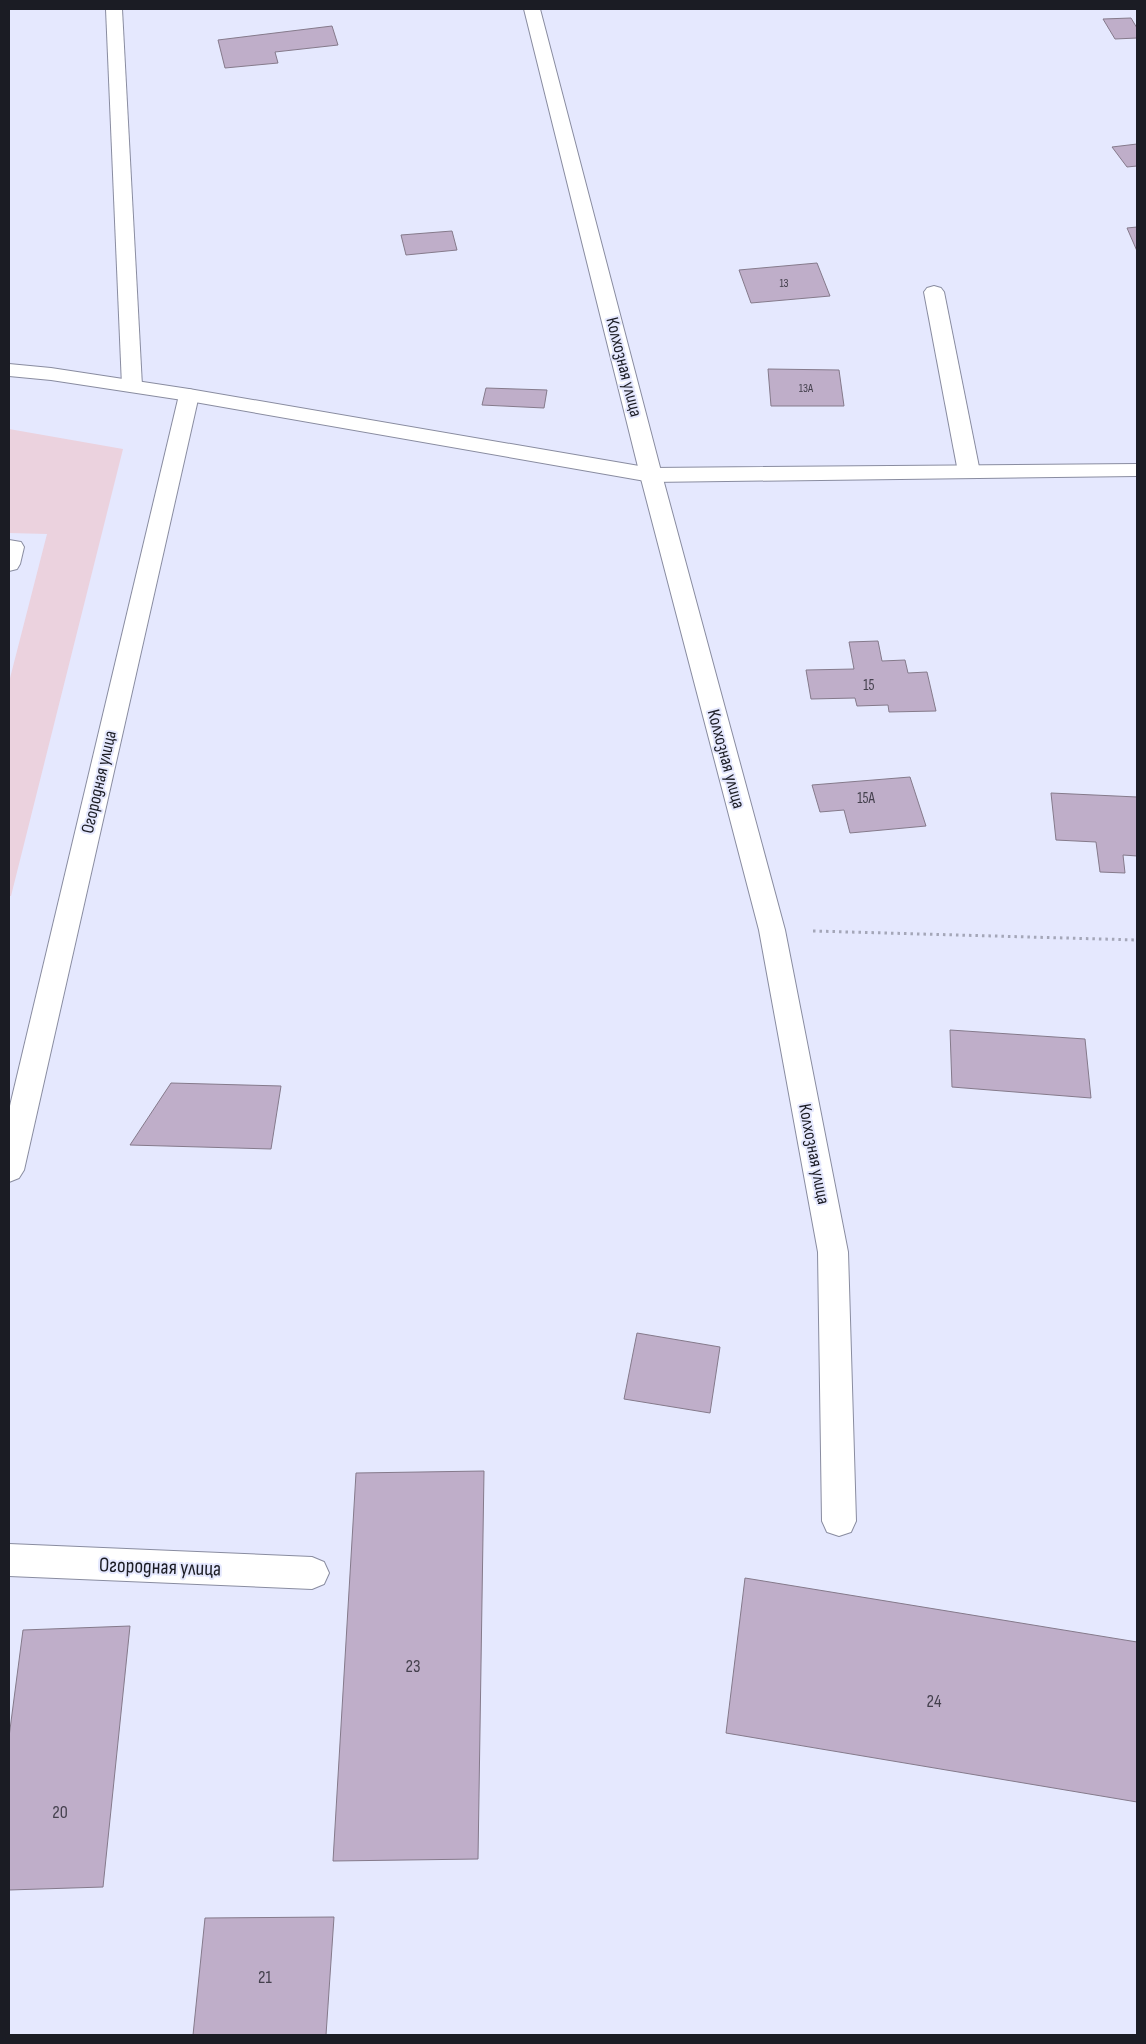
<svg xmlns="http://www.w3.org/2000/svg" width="1146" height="2044" font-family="'Sofia Sans Condensed',sans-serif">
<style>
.green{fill:#ebd2de}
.building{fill:#bfaec9;stroke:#857a8b}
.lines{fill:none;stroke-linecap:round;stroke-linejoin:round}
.service-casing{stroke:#898ca0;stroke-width:2}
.minor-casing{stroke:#898ca0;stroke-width:2}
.tertiary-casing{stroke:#898ca0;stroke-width:2}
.path{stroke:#a4a6b8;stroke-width:3;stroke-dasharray:2.5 4;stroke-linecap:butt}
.service{fill:#fff;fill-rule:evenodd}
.minor{fill:#fff;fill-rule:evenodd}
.tertiary{fill:#fff;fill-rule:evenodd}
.labels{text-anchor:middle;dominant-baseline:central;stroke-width:4;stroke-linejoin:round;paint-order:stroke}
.far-number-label{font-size:12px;fill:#44404d}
.number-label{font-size:15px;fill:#44404d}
.street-label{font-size:18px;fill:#1b1c24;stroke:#e5e8fe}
.near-number-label{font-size:18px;fill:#44404d}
.near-street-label{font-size:21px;fill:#1b1c24;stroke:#e5e8fe}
</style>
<rect width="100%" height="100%" fill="#e5e8fe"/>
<path class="green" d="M 9,429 L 123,449 L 11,896 L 9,896 L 9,682 L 47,534 L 9,533 Z"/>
<g class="building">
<path d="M 1131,18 L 1137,28 L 1137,38 L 1115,39 L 1103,19 Z"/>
<path d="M 332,26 L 338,45 L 275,52 L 278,63 L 225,68 L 218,40 Z"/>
<path d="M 1137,144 L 1137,166 L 1127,167 L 1112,147 Z"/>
<path d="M 1137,227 L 1137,251 L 1127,228 Z"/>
<path d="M 452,231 L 457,250 L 406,255 L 401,235 Z"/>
<path d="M 817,263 L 830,296 L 751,303 L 739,270 Z"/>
<path d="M 768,369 L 839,370 L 844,406 L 771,406 Z"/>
<path d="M 486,388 L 547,390 L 544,408 L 482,405 Z"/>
<path d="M 878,641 L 882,661 L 905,660 L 908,673 L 927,672 L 936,711 L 889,712 L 888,705 L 857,706 L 855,698 L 811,699 L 806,670 L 854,669 L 849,642 Z"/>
<path d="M 910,777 L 926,826 L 850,833 L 844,810 L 820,812 L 812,785 Z"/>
<path d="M 1051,793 L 1137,797 L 1137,856 L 1123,855 L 1125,873 L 1100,872 L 1096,842 L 1056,840 Z"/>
<path d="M 950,1030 L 1085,1039 L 1091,1098 L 952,1087 Z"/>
<path d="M 171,1083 L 281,1086 L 271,1149 L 130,1145 Z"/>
<path d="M 637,1333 L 720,1347 L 710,1413 L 624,1399 Z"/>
<path d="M 484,1471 L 478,1859 L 333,1861 L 356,1473 Z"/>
<path d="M 745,1578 L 1137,1642 L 1137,1802 L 726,1733 Z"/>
<path d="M 130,1626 L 103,1887 L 9,1890 L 9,1737 L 23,1630 Z"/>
<path d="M 334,1917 L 326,2035 L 193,2035 L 205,1918 Z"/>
</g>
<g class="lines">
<g class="service-casing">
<g id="service">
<path d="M 106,9 L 122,9 L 142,386 L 139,390 L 132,392 L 125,390 L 122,386 Z"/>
<path d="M 934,286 L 941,288 L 944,292 L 980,472 L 977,477 L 969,478 L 961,477 L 958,472 L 924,292 L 927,288 Z"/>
<path d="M 9,540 L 21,542 L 24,547 L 20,564 L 17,569 L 9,571 Z"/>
</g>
</g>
<g class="minor-casing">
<g id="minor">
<path d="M 524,9 L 540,9 L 662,475 L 785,930 L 848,1252 L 856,1521 L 851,1532 L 839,1536 L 827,1532 L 822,1521 L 818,1252 L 759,930 L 640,475 Z"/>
<path d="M 189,389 L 196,391 L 199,395 L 24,1170 L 19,1178 L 9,1182 L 9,1110 L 179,395 L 182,391 Z"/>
<path d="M 9,1544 L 312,1557 L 324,1562 L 329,1573 L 324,1584 L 312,1589 L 9,1576 Z"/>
</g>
</g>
<g class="tertiary-casing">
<path id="tertiary" d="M 9,364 L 51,368 L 189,389 L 651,468 L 1137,464 L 1137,476 L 651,482 L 189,401 L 51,380 L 9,376 Z"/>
</g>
<path class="path" d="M 813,931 L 1137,940"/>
<use href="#service" class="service"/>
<use href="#minor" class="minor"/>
<use href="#tertiary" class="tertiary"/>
</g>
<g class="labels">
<g class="far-number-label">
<text x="784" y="283">13</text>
<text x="806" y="388">13А</text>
</g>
<g class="number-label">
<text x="869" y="685">15</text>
<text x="866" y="798">15А</text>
</g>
<g class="street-label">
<text transform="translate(624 367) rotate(76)">Колхозная улица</text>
<text transform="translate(726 759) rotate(75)">Колхозная улица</text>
<text transform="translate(99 782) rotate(-77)">Огородная улица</text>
<text transform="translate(814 1154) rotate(79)">Колхозная улица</text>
</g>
<g class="near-number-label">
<text x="413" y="1666">23</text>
<text x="934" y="1701">24</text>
<text x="60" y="1812">20</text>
<text x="265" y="1977">21</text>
</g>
<g class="near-street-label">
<text transform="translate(160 1567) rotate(2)">Огородная улица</text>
</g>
</g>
<rect width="1146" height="2044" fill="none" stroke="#1b1c24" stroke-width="20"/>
</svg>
